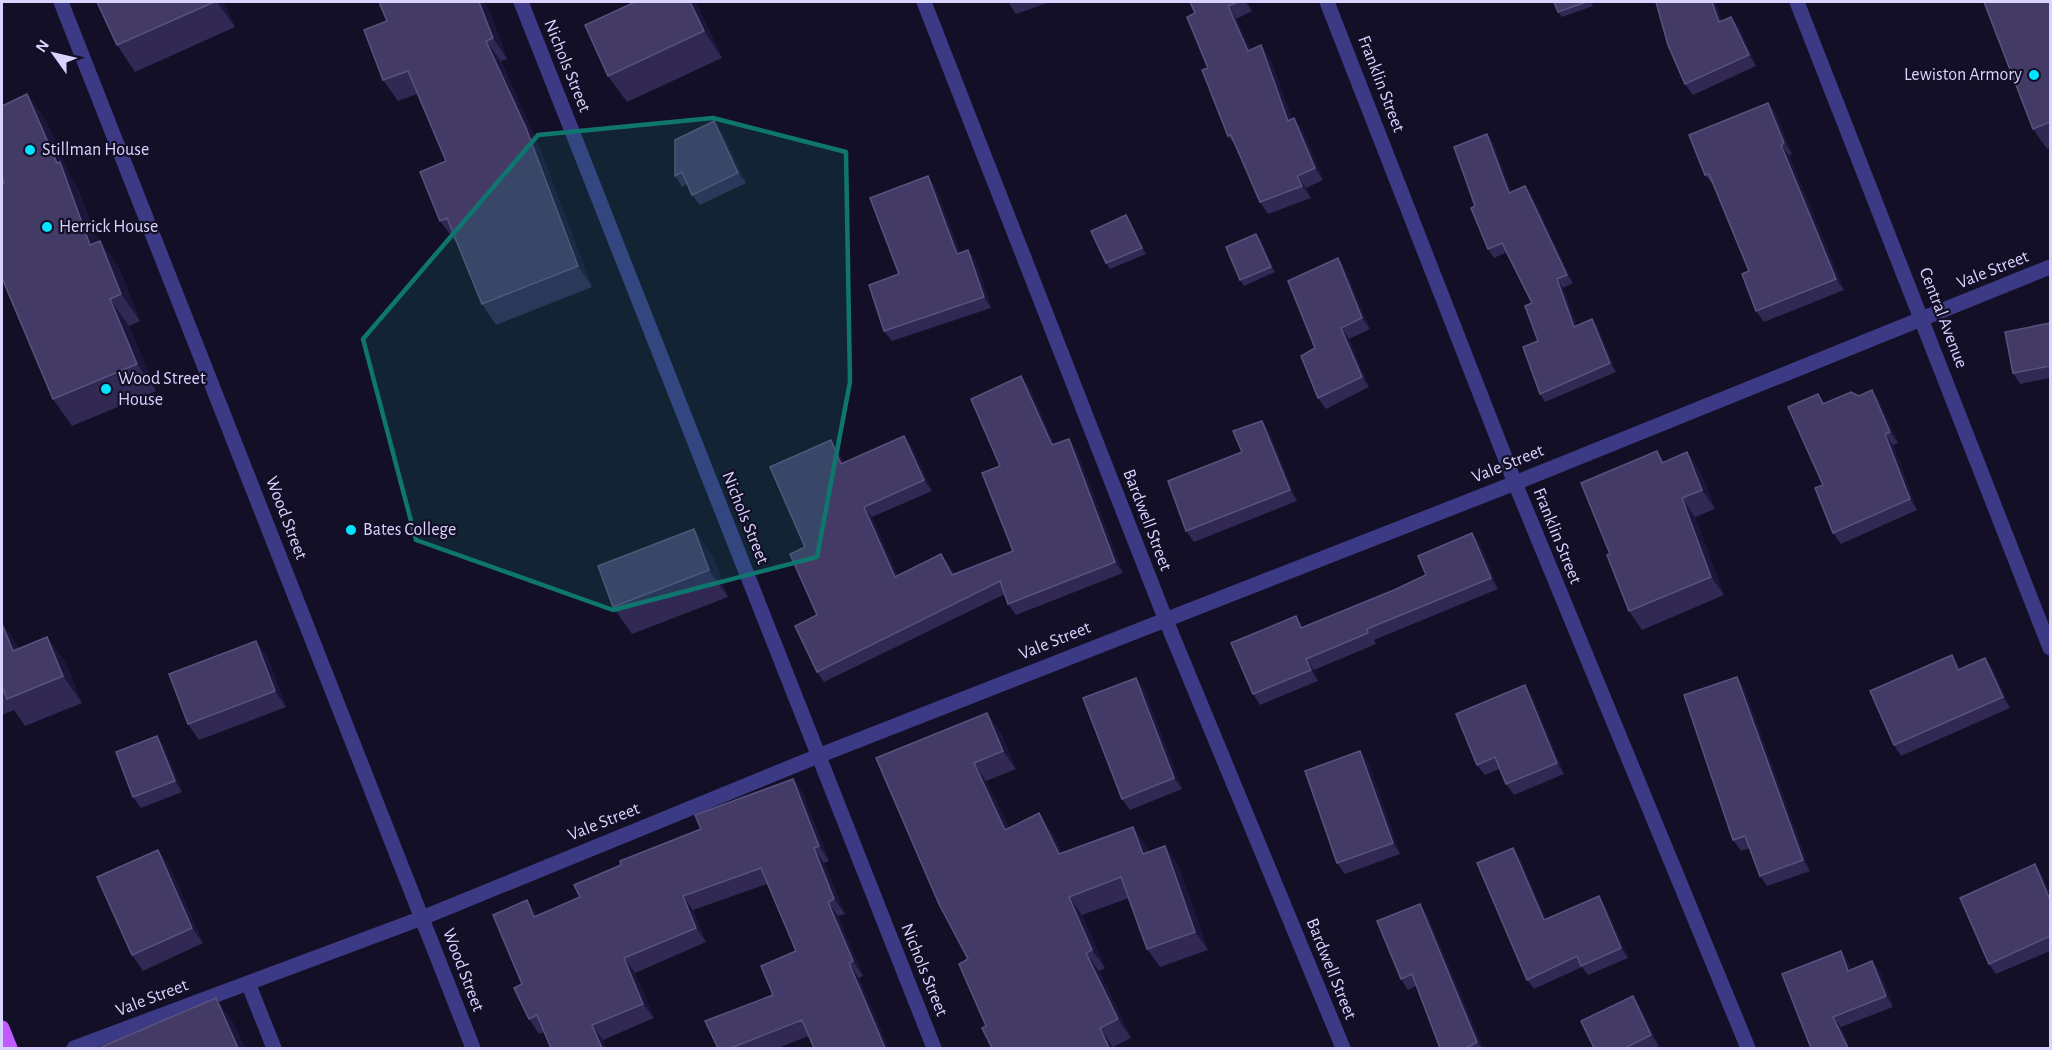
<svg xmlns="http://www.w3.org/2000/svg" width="2052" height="1050" font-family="'Alegreya Sans',sans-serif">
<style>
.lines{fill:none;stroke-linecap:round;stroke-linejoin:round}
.minor{stroke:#3d3a85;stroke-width:15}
.major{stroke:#c25bff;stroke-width:15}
.wall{fill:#312854}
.shaded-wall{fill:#1d163a}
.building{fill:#433a66;stroke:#5a527e;stroke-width:1.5}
.marked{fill:#0f766e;fill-opacity:0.2;stroke:#0f766e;stroke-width:4.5;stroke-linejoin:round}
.poi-dot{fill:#00e5ff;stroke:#130f26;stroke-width:2}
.labels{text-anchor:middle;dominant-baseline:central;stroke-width:4.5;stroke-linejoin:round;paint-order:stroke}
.street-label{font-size:18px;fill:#d9d4ff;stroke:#130f26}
.poi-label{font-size:18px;fill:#d9d4ff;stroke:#130f26;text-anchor:start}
</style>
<rect width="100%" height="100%" fill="#130f26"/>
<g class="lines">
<g class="minor">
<path d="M 61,2 L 473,1048"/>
<path d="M 521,2 L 934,1048"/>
<path d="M 924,2 L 1165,618 L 1343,1048"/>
<path d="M 1327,2 L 1515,483 L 1748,1048"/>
<path d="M 1797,2 L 2050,648"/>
<path d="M 248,983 L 274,1048"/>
<path d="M 74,1048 L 422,918 L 818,756 L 1515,483 L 2050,267"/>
</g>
<path class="major" d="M 2,1028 L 10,1048"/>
</g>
<g class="wall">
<path d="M 97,2 L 224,2 L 235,27 L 135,72 L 117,45 Z"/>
<path d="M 379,2 L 483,2 L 488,8 L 507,59 L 501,61 L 540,149 L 592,287 L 496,325 L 482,304 L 457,241 L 455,241 L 440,221 L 446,161 L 417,94 L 398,101 L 383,80 L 387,21 Z"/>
<path d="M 1008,2 L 1050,2 L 1016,14 Z"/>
<path d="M 1190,2 L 1247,2 L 1252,11 L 1236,19 L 1251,50 L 1261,45 L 1270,58 L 1292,119 L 1294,118 L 1303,131 L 1323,180 L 1306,188 L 1311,198 L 1268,214 L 1260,202 L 1236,146 L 1228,136 L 1208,68 L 1195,13 Z"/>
<path d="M 1554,2 L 1591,2 L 1593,6 L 1562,17 L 1558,12 Z"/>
<path d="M 2050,2 L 2050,148 L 2047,149 L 2033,129 Z"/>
<path d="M 698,7 L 722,58 L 627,102 L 608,76 Z"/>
<path d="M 1722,21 L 1739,27 L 1756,66 L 1693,95 L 1685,84 Z"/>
<path d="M 27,94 L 46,121 L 70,176 L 78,189 L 98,242 L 100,241 L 119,268 L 140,321 L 129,326 L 156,391 L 72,426 L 53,399 L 4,183 Z"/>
<path d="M 1768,103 L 1776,114 L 1792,154 L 1789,155 L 1844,290 L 1764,322 L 1756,311 L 1749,271 L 1714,186 L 1705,175 Z"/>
<path d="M 714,121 L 722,132 L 746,183 L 700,205 L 692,195 L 687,184 L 682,187 L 675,176 Z"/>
<path d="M 1487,134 L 1493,143 L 1511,192 L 1525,186 L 1531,194 L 1573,283 L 1563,288 L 1577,326 L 1592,319 L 1598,328 L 1616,372 L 1545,402 L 1540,394 L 1538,341 L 1532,303 L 1507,252 L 1494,258 L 1488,249 L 1475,206 Z"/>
<path d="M 928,176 L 935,187 L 960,253 L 968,250 L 976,261 L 991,308 L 892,341 L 884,331 L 899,274 Z"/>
<path d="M 1126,215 L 1130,221 L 1146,254 L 1110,269 L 1106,263 Z"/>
<path d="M 1260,239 L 1275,272 L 1244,286 L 1240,280 Z"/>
<path d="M 1345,269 L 1370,329 L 1349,339 L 1369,387 L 1326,409 L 1318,398 L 1315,348 Z"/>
<path d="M 2050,323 L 2050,378 L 2020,384 L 2013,373 Z"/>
<path d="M 1021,376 L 1029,387 L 1054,444 L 1076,449 L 1123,573 L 1016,615 L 1008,604 L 1005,594 L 824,682 L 817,672 L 817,615 L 805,547 L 831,440 L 838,451 L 844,463 L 904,436 L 912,447 L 932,491 L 872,517 L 897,575 L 941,554 L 949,565 L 954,574 L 1013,551 L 1000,466 Z"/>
<path d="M 1872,390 L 1879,401 L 1898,443 L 1893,445 L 1917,510 L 1841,544 L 1833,533 L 1823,485 L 1818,394 L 1824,403 L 1859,396 Z"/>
<path d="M 1262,421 L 1269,432 L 1297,501 L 1194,542 L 1186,531 L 1242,452 Z"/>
<path d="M 1657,451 L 1664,462 L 1687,452 L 1700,471 L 1715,509 L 1695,517 L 1724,595 L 1642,630 L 1629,611 L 1610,554 Z"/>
<path d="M 1480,544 L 1498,589 L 1374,640 L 1376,644 L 1314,670 L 1318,681 L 1260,705 L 1253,694 L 1304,627 L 1394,590 L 1426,575 Z"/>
<path d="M 712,555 L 728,597 L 632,634 L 613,607 Z"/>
<path d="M 2,624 L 19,648 L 47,637 L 66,664 L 82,703 L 25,726 L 14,710 L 2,715 Z"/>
<path d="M 1952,655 L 1960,669 L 1985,658 L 1993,669 L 2010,708 L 1901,756 L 1894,745 Z"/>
<path d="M 267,656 L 286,707 L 199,740 L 188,724 Z"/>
<path d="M 1737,677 L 1744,688 L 1810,871 L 1767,886 L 1760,876 L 1750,848 L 1741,851 L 1733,840 Z"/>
<path d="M 1136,678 L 1144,689 L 1182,789 L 1130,810 L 1122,799 Z"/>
<path d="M 1525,685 L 1532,696 L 1564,774 L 1514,795 L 1506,784 L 1500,769 L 1485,775 L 1477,765 Z"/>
<path d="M 1000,731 L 1016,769 L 986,781 L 1009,829 L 1052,832 L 1062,853 L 1133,827 L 1146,846 L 1149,852 L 1165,846 L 1178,865 L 1208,950 L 1160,967 L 1147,949 L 1129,898 L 1082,915 L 1105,968 L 1099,971 L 1131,1038 L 1113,1047 L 1113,1048 L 992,1048 L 968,959 L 876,758 Z"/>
<path d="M 157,736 L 164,747 L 182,792 L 141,808 L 133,797 Z"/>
<path d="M 1360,751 L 1368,762 L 1400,854 L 1345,874 L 1337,863 Z"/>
<path d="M 793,779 L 803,794 L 829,861 L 824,863 L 845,914 L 838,916 L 863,976 L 859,978 L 809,1036 L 778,1048 L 718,1048 L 773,995 L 796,951 L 767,884 L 693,910 L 706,942 L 635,973 L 654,1018 L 603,1040 L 544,1032 L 539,1034 L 529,1019 L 522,984 L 537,915 L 580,897 L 621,865 L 701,829 Z"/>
<path d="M 1513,848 L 1519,857 L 1546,919 L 1605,906 L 1628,958 L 1588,975 L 1582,967 L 1534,989 L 1527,980 Z"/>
<path d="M 158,850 L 169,866 L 203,943 L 143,971 L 132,955 Z"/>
<path d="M 2035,864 L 2042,875 L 2050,894 L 2050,951 L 1996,974 L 1989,964 Z"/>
<path d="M 1420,904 L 1427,915 L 1483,1048 L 1440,1048 L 1416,986 L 1408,990 L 1401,979 Z"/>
<path d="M 1841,951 L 1848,962 L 1851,970 L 1880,972 L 1893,1007 L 1841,1027 L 1811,1048 Z"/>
<path d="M 1633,996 L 1640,1007 L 1659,1046 L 1654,1048 L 1594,1048 Z"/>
</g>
<g class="shaded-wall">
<path d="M 217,2 L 224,2 L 235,27 Z"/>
<path d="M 478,2 L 483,2 L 488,8 L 507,59 L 493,38 Z"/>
<path d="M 690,2 L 695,2 L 698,7 L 722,58 L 704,31 Z"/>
<path d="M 1245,2 L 1247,2 L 1252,11 Z"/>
<path d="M 1712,2 L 1716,2 L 1726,33 L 1719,22 Z"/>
<path d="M 1228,6 L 1236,19 L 1257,63 L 1248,51 Z"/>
<path d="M 1731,17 L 1739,27 L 1756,66 L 1749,55 Z"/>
<path d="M 486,41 L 501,61 L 540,149 L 592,287 L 578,266 Z"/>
<path d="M 1261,45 L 1270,58 L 1297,133 L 1288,121 Z"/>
<path d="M 27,94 L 46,121 L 70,176 L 78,189 L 109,272 L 90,245 L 57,163 Z"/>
<path d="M 1768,103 L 1776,114 L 1792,154 L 1784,143 Z"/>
<path d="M 1294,118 L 1303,131 L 1323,180 L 1315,168 Z"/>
<path d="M 714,121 L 722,132 L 746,183 L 738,173 Z"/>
<path d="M 1487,134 L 1493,143 L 1515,201 L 1509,193 Z"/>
<path d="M 1781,145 L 1789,155 L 1844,290 L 1836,279 Z"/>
<path d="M 928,176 L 935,187 L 965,265 L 957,254 Z"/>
<path d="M 1297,176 L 1306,188 L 1311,198 L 1302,186 Z"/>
<path d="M 1525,186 L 1531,194 L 1573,283 L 1567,275 Z"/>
<path d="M 1126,215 L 1130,221 L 1146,254 L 1142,248 Z"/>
<path d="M 1256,234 L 1260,239 L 1275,272 L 1271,267 Z"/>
<path d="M 100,241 L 119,268 L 140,321 L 121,294 Z"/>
<path d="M 968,250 L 976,261 L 991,308 L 984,297 Z"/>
<path d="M 1338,258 L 1345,269 L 1370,329 L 1362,318 Z"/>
<path d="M 1557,279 L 1563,288 L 1580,335 L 1574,327 Z"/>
<path d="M 110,299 L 129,326 L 156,391 L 137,364 Z"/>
<path d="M 1592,319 L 1598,328 L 1616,372 L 1610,363 Z"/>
<path d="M 1341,328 L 1349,339 L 1369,387 L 1362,377 Z"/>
<path d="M 1021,376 L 1029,387 L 1060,456 L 1052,445 Z"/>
<path d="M 1872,390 L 1879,401 L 1898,443 L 1890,432 Z"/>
<path d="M 1262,421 L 1269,432 L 1297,501 L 1290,490 Z"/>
<path d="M 1885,434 L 1893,445 L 1917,510 L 1910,499 Z"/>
<path d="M 904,436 L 912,447 L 932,491 L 924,480 Z"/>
<path d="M 1069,439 L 1076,449 L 1123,573 L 1115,562 Z"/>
<path d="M 831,440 L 838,451 L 849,474 L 841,464 Z"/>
<path d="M 1687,452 L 1700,471 L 1715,509 L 1702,490 Z"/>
<path d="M 1682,498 L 1695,517 L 1724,595 L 1711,577 Z"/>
<path d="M 864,507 L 872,517 L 903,587 L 895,577 Z"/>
<path d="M 694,529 L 712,555 L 728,597 L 709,570 Z"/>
<path d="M 1472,533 L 1480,544 L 1498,589 L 1491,578 Z"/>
<path d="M 941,554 L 949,565 L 959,585 L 952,575 Z"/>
<path d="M 1296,616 L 1303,626 L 1301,628 Z"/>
<path d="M 2,624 L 21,650 L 13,651 Z"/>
<path d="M 47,637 L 66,664 L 82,703 L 63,676 Z"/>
<path d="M 256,641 L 267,656 L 286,707 L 275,691 Z"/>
<path d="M 1952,655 L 1959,666 L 1966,681 L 1958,670 Z"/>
<path d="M 1985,658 L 1993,669 L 2010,708 L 2003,697 Z"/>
<path d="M 1306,659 L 1314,670 L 1318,681 L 1311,670 Z"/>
<path d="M 1737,677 L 1744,688 L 1810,871 L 1803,860 Z"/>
<path d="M 1136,678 L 1144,689 L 1182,789 L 1174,778 Z"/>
<path d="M 1525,685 L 1532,696 L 1564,774 L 1557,763 Z"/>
<path d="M 987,713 L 1000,731 L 1016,769 L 1003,751 Z"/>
<path d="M 157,736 L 164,747 L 182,792 L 175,781 Z"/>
<path d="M 1360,751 L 1368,762 L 1400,854 L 1393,843 Z"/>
<path d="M 974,763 L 986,781 L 1018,849 L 1005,830 Z"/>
<path d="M 793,779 L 803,794 L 829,861 L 819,846 Z"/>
<path d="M 1039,813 L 1052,832 L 1072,872 L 1059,854 Z"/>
<path d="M 1133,827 L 1146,846 L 1156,873 L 1143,854 Z"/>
<path d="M 1165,846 L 1178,865 L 1208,950 L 1195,932 Z"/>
<path d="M 814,848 L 824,863 L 845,914 L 834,899 Z"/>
<path d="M 1513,848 L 1519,857 L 1551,929 L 1544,920 Z"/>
<path d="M 158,850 L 169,866 L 203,943 L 192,928 Z"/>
<path d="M 2035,864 L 2042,875 L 2050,894 L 2050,900 Z"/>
<path d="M 683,896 L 693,910 L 706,942 L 696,928 Z"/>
<path d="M 1599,896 L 1605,906 L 1628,958 L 1621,948 Z"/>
<path d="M 1069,897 L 1082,915 L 1105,968 L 1092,950 Z"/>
<path d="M 527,900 L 537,915 L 534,917 Z"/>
<path d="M 828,902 L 838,916 L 863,976 L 853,961 Z"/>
<path d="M 1420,904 L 1427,915 L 1483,1048 L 1482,1048 L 1477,1042 Z"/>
<path d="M 1841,951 L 1848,962 L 1856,982 L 1848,971 Z"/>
<path d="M 1086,953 L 1099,971 L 1131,1038 L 1118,1019 Z"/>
<path d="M 624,958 L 635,973 L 654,1018 L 643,1004 Z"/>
<path d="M 1872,961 L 1880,972 L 1893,1007 L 1886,996 Z"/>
<path d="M 849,963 L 859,978 L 889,1048 L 885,1048 Z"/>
<path d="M 1633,996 L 1640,1007 L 1659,1046 L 1651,1035 Z"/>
<path d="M 216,998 L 235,1025 L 245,1048 L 238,1048 Z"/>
<path d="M 1833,1017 L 1841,1027 L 1850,1048 L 1848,1048 Z"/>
<path d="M 592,1025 L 603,1040 L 606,1048 L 602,1048 Z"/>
<path d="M 1100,1028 L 1113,1047 L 1113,1048 L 1109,1048 Z"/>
</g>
<g class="building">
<path d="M 97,2 L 214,2 L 117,45 Z"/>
<path d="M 379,2 L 479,2 L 493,38 L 486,41 L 526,128 L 578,266 L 482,304 L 447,218 L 440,221 L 420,172 L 446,161 L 408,71 L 383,80 L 364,30 L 387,21 Z"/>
<path d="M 635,2 L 690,2 L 704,31 L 608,76 L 585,25 Z"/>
<path d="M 1190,2 L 1238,2 L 1228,6 L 1248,51 L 1261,45 L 1288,121 L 1294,118 L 1315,168 L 1297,176 L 1302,186 L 1260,202 L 1231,135 L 1228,136 L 1202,70 L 1208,68 L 1187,17 L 1195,13 Z"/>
<path d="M 1554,2 L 1586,2 L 1558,12 Z"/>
<path d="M 1656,2 L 1712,2 L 1719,22 L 1731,17 L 1749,55 L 1685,84 L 1668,45 Z"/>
<path d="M 1984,2 L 2050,2 L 2050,122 L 2033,129 Z"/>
<path d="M 27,94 L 57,163 L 60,162 L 90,245 L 100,241 L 121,294 L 110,299 L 137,364 L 53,399 L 2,278 L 2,184 L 4,183 L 2,176 L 2,106 Z"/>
<path d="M 1768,103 L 1784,143 L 1781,145 L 1836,279 L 1756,311 L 1742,274 L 1749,271 L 1709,174 L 1705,175 L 1689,135 Z"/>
<path d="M 714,121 L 738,173 L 692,195 L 682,172 L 675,176 L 675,140 Z"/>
<path d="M 1487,134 L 1509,193 L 1525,186 L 1567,275 L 1557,279 L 1574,327 L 1592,319 L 1610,363 L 1540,394 L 1523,347 L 1538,341 L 1525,306 L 1532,303 L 1502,243 L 1488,249 L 1471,208 L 1475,206 L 1454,147 Z"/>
<path d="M 928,176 L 957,254 L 968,250 L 984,297 L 884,331 L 869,285 L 899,274 L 870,198 Z"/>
<path d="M 1126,215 L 1142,248 L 1106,263 L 1091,231 Z"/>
<path d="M 1256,234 L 1271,267 L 1240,280 L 1226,247 Z"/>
<path d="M 1338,258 L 1362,318 L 1341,328 L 1362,377 L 1318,398 L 1301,356 L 1315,348 L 1288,281 Z"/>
<path d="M 2050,323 L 2050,366 L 2013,373 L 2005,332 Z"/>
<path d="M 1021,376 L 1052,445 L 1069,439 L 1115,562 L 1008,604 L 1000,581 L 817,672 L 795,626 L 817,615 L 790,554 L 805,547 L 770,467 L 831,440 L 841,464 L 904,436 L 924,480 L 864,507 L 895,577 L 941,554 L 952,575 L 1013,551 L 982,473 L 1000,466 L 971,399 Z"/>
<path d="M 1872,390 L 1890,432 L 1885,434 L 1910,499 L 1833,533 L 1815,488 L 1823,485 L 1788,407 L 1818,394 L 1823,404 L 1851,392 L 1859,396 Z"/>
<path d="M 1262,421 L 1290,490 L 1186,531 L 1168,481 L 1242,452 L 1233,431 Z"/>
<path d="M 1657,451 L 1662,463 L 1687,452 L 1702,490 L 1682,498 L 1711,577 L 1629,611 L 1607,555 L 1610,554 L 1581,483 Z"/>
<path d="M 694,529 L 709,570 L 613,607 L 598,566 Z"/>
<path d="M 1472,533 L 1491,578 L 1367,629 L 1368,633 L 1306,659 L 1311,670 L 1253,694 L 1231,643 L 1296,616 L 1301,628 L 1394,590 L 1426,575 L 1418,556 Z"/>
<path d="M 2,624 L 13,651 L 47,637 L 63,676 L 7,699 L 2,686 Z"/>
<path d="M 256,641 L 275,691 L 188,724 L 169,674 Z"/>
<path d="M 1952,655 L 1958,670 L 1985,658 L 2003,697 L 1894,745 L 1870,691 Z"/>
<path d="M 1737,677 L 1803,860 L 1760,876 L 1745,836 L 1733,840 L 1684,695 Z"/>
<path d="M 1136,678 L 1174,778 L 1122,799 L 1083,698 Z"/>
<path d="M 1525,685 L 1557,763 L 1506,784 L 1495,757 L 1477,765 L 1456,714 Z"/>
<path d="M 987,713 L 1003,751 L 974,763 L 1005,830 L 1039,813 L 1059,854 L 1133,827 L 1143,854 L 1165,846 L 1195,932 L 1147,949 L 1121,877 L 1069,897 L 1092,950 L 1086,953 L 1118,1019 L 1100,1028 L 1109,1048 L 992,1048 L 982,1028 L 986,1026 L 959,964 L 968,959 L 939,904 L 876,758 Z"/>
<path d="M 157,736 L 175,781 L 133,797 L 116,752 Z"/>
<path d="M 1360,751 L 1393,843 L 1337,863 L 1305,771 Z"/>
<path d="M 793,779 L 819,846 L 814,848 L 834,899 L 828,902 L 853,961 L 849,963 L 885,1048 L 814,1048 L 802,1020 L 731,1048 L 718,1048 L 705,1021 L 773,995 L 761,966 L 796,951 L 761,868 L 683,896 L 696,928 L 624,958 L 643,1004 L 592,1025 L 602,1048 L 551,1048 L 537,1015 L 529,1019 L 514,988 L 522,984 L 493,915 L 527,900 L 534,917 L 580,897 L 574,885 L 621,865 L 620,861 L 701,829 L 695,815 Z"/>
<path d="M 1513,848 L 1544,920 L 1599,896 L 1621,948 L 1581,966 L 1577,956 L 1527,980 L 1477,863 Z"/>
<path d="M 158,850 L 192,928 L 132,955 L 97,877 Z"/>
<path d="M 2035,864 L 2050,900 L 2050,936 L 1989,964 L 1960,898 Z"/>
<path d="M 1420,904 L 1477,1042 L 1466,1048 L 1467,1048 L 1440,1048 L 1412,974 L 1401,979 L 1377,921 Z"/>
<path d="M 1841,951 L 1848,971 L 1872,961 L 1886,996 L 1833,1017 L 1848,1048 L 1811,1048 L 1782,974 Z"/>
<path d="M 1633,996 L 1651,1035 L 1625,1048 L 1594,1048 L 1581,1021 Z"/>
<path d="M 216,998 L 238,1048 L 99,1048 Z"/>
</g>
<path class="marked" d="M 713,118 L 846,152 L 850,382 L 817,557 L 613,610 L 416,540 L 363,339 L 538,135 Z"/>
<g class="poi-dot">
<circle cx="2034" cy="75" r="6"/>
<circle cx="30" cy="150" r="6"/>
<circle cx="47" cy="227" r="6"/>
<circle cx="106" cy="389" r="6"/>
<circle cx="351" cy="530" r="6"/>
</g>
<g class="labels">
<g class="street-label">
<text transform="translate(567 66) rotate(68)">Nichols Street</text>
<text transform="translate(1381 84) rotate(69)">Franklin Street</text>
<text transform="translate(1993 270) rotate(-22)">Vale Street</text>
<text transform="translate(1943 318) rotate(69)">Central Avenue</text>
<text transform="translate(1508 464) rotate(-22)">Vale Street</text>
<text transform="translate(286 518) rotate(69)">Wood Street</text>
<text transform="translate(745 518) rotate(68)">Nichols Street</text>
<text transform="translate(1147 520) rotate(69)">Bardwell Street</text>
<text transform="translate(1557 536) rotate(68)">Franklin Street</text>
<text transform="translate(1055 641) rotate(-22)">Vale Street</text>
<text transform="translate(604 822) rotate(-22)">Vale Street</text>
<text transform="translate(1331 969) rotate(68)">Bardwell Street</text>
<text transform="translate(463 970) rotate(69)">Wood Street</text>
<text transform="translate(924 970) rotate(68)">Nichols Street</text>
<text transform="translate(152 998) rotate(-21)">Vale Street</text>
</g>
<g class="poi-label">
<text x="2022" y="75" text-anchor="end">Lewiston Armory</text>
<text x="42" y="150">Stillman House</text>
<text x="59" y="227">Herrick House</text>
<text x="118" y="379">Wood Street<tspan x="118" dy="21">House</tspan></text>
<text x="363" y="530">Bates College</text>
</g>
</g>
<rect width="2052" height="1050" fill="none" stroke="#d9d4ff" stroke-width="6"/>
<g transform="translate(54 54) rotate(304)" stroke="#130f26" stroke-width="4.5" paint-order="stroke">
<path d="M0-4.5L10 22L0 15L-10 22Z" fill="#d9d4ff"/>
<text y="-9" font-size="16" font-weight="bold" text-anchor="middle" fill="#d9d4ff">N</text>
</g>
</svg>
